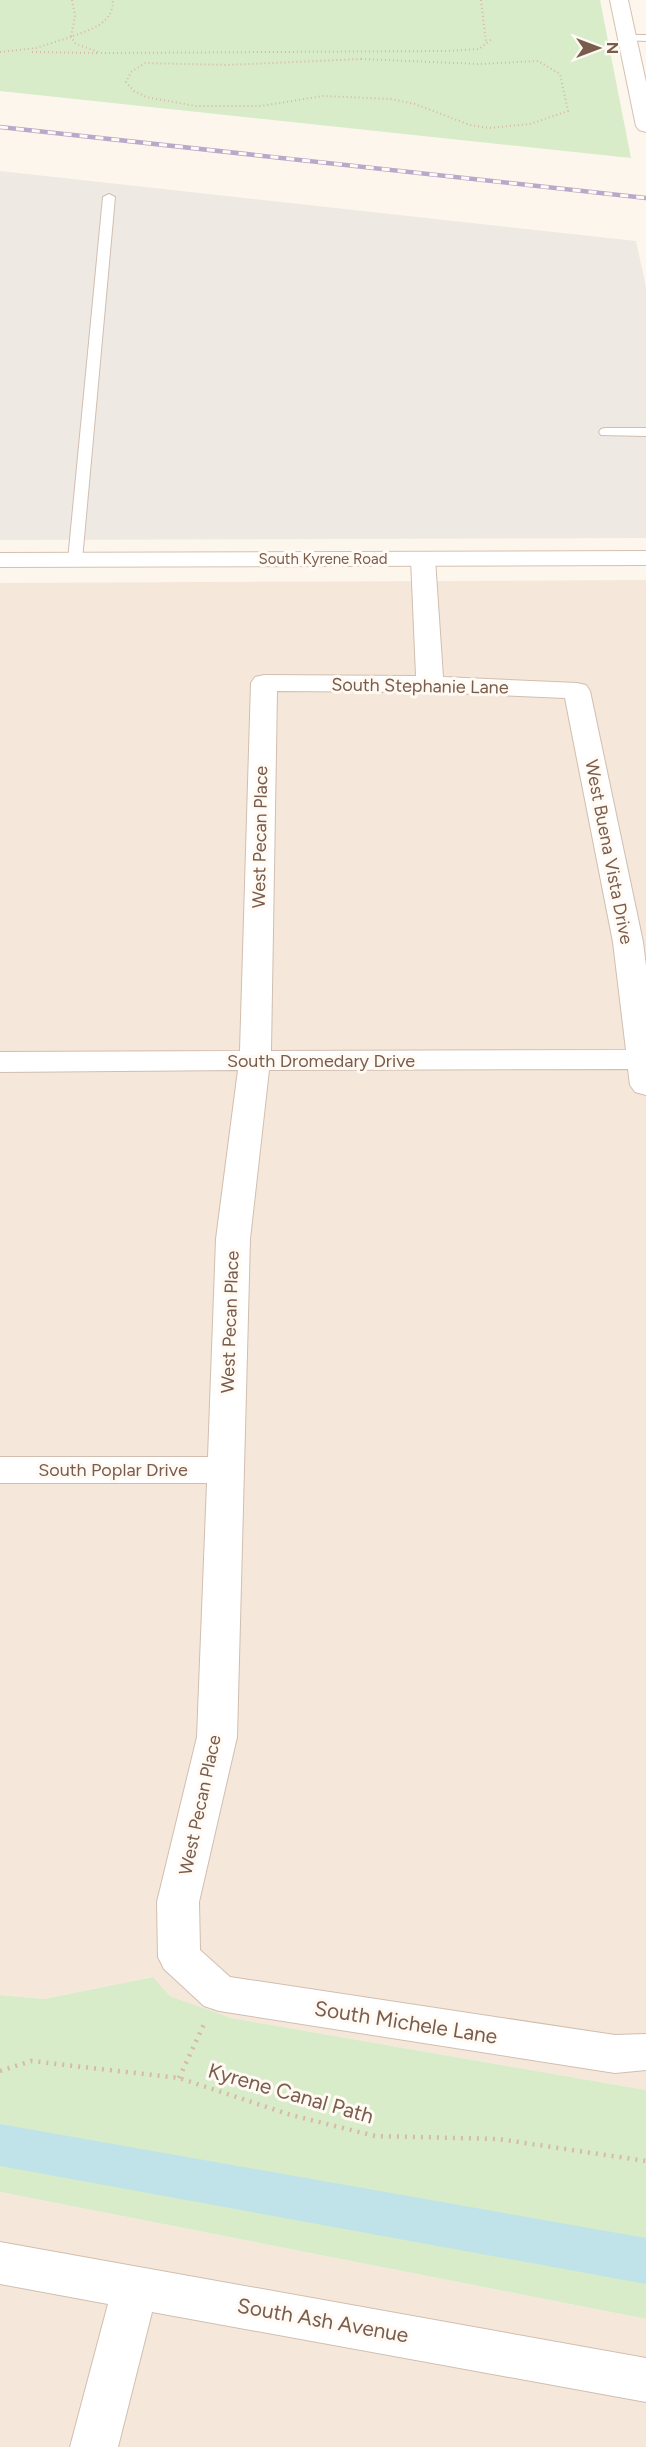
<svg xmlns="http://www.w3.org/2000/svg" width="646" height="2447" font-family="Figtree,sans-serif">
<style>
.residential{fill:#f5e8da}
.industrial{fill:#efe9e4}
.green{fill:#d8ecc9}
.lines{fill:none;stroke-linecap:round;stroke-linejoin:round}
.canal{fill:#bfe3e8;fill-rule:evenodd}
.lane-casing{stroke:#d1beb0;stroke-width:2}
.street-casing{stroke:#d1beb0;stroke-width:2}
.secondary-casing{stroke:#d6c0b0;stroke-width:2}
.path-far1{stroke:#d9b8a5;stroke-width:2;stroke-dasharray:1 3;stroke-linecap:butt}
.path{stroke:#d9b8a5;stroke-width:4.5;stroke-dasharray:2 6;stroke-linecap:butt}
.lane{fill:#fff;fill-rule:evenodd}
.street{fill:#fff;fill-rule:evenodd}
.secondary{fill:#fff;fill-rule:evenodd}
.rail-casing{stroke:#b9a8c9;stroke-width:4.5}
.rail{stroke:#fffaf3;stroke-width:3;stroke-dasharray:8;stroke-linecap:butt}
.labels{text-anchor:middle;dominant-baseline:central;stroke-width:6;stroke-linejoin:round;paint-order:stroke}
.far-street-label{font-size:15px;fill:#7a5c4d;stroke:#fffaf3}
.street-label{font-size:18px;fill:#7a5c4d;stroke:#fffaf3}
.near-street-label{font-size:21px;fill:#7a5c4d;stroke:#fffaf3}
</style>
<rect width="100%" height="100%" fill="#fdf6ec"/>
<g class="residential">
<path d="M 646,580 L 646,2090 L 231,2018 L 170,1996 L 153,1977 L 44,1999 L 0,1995 L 0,583 Z"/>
<path d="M 0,2192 L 646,2319 L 646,2447 L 0,2447 Z"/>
</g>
<path class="industrial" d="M 0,171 L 636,241 L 646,287 L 646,538 L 0,540 Z"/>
<g class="green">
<path d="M 0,0 L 600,0 L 631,158 L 0,91 Z"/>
<path d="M 153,1977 L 170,1996 L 231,2018 L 646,2090 L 646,2319 L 0,2192 L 0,1995 L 44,1999 Z"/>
</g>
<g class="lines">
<path class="canal" d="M 0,2124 L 646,2238 L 646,2284 L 0,2166 Z"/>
<g class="lane-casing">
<g id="lane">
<path d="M 627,35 L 646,35 L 646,41 L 623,40 L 623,36 Z"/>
<path d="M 109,194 L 115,197 L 82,560 L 75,564 L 68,560 L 103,197 Z"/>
<path d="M 605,428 L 646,428 L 646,436 L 601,435 L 599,432 L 601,429 Z"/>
</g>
</g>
<g class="street-casing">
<g id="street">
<path d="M 423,552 L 432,554 L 435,559 L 443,677 L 577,683 L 586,685 L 590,691 L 643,942 L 646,966 L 646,1095 L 635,1092 L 630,1085 L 628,1069 L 269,1070 L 250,1239 L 237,1737 L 199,1902 L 200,1950 L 230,1977 L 615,2035 L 646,2034 L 646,2070 L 615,2073 L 219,2011 L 204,2006 L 164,1969 L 158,1957 L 157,1902 L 197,1737 L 207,1483 L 0,1483 L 0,1457 L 208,1457 L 216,1239 L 238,1070 L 0,1072 L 0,1052 L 240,1051 L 251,683 L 255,677 L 264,675 L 416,676 L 411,559 L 414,554 ZM 277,691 L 430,692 L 565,698 L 613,942 L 626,1050 L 271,1051 Z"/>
<path d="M 0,2242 L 646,2358 L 646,2402 L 152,2312 L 118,2447 L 70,2447 L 108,2304 L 0,2284 Z"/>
</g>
</g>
<g class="secondary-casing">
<g id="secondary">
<path d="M 610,0 L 628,0 L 646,82 L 646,132 L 639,130 L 636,126 Z"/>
<path d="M 646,551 L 646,565 L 0,567 L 0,553 Z"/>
</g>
</g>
<g class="path-far1">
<path d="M 72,0 L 75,16 L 71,37 C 90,29 113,25 113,0"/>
<path d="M 481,0 L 486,42"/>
<path d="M 0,52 L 36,48 L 71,37 L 76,44 L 101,53 L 447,51 L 479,49 L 493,38"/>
<path d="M 32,52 L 97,53"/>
<path d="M 361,59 L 479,64 L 538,61 L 560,74 L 568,111 L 530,124 L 489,128 L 470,125 L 415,104 L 391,99 L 323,96 L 261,106 L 196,106 L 146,97 L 134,91 L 126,82 L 131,72 L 145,63 L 227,65 Z"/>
</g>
<g class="path">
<path d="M 0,2071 L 31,2061 L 179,2078 L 291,2115 L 375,2136 L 498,2139 L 646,2161"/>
<path d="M 179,2078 L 204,2024"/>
</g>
<use href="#lane" class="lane"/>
<use href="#street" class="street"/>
<use href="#secondary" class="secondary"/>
<g class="rail-casing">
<path id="rail" d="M 0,127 L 646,198"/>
</g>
<use href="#rail" class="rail"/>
</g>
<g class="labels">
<g class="far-street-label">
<text x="323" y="559">South Kyrene Road</text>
</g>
<g class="street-label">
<text transform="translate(420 686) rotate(1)">South Stephanie Lane</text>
<text transform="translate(260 837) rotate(-89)">West Pecan Place</text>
<text transform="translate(609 852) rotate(79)">West Buena Vista Drive</text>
<text x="321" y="1061">South Dromedary Drive</text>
<text transform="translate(230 1322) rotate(-88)">West Pecan Place</text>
<text x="113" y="1470">South Poplar Drive</text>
<text transform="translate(200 1805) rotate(-78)">West Pecan Place</text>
</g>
<g class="near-street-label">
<text transform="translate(406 2022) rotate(9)">South Michele Lane</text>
<text transform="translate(291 2093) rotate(16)">Kyrene Canal Path</text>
<text transform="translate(323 2320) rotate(10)">South Ash Avenue</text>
</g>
</g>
<g transform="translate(598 48) rotate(90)" stroke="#fffaf3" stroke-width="4.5" paint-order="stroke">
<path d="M0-4.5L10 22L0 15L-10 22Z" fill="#7a5c4d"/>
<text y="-9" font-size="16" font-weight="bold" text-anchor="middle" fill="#7a5c4d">N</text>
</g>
</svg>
